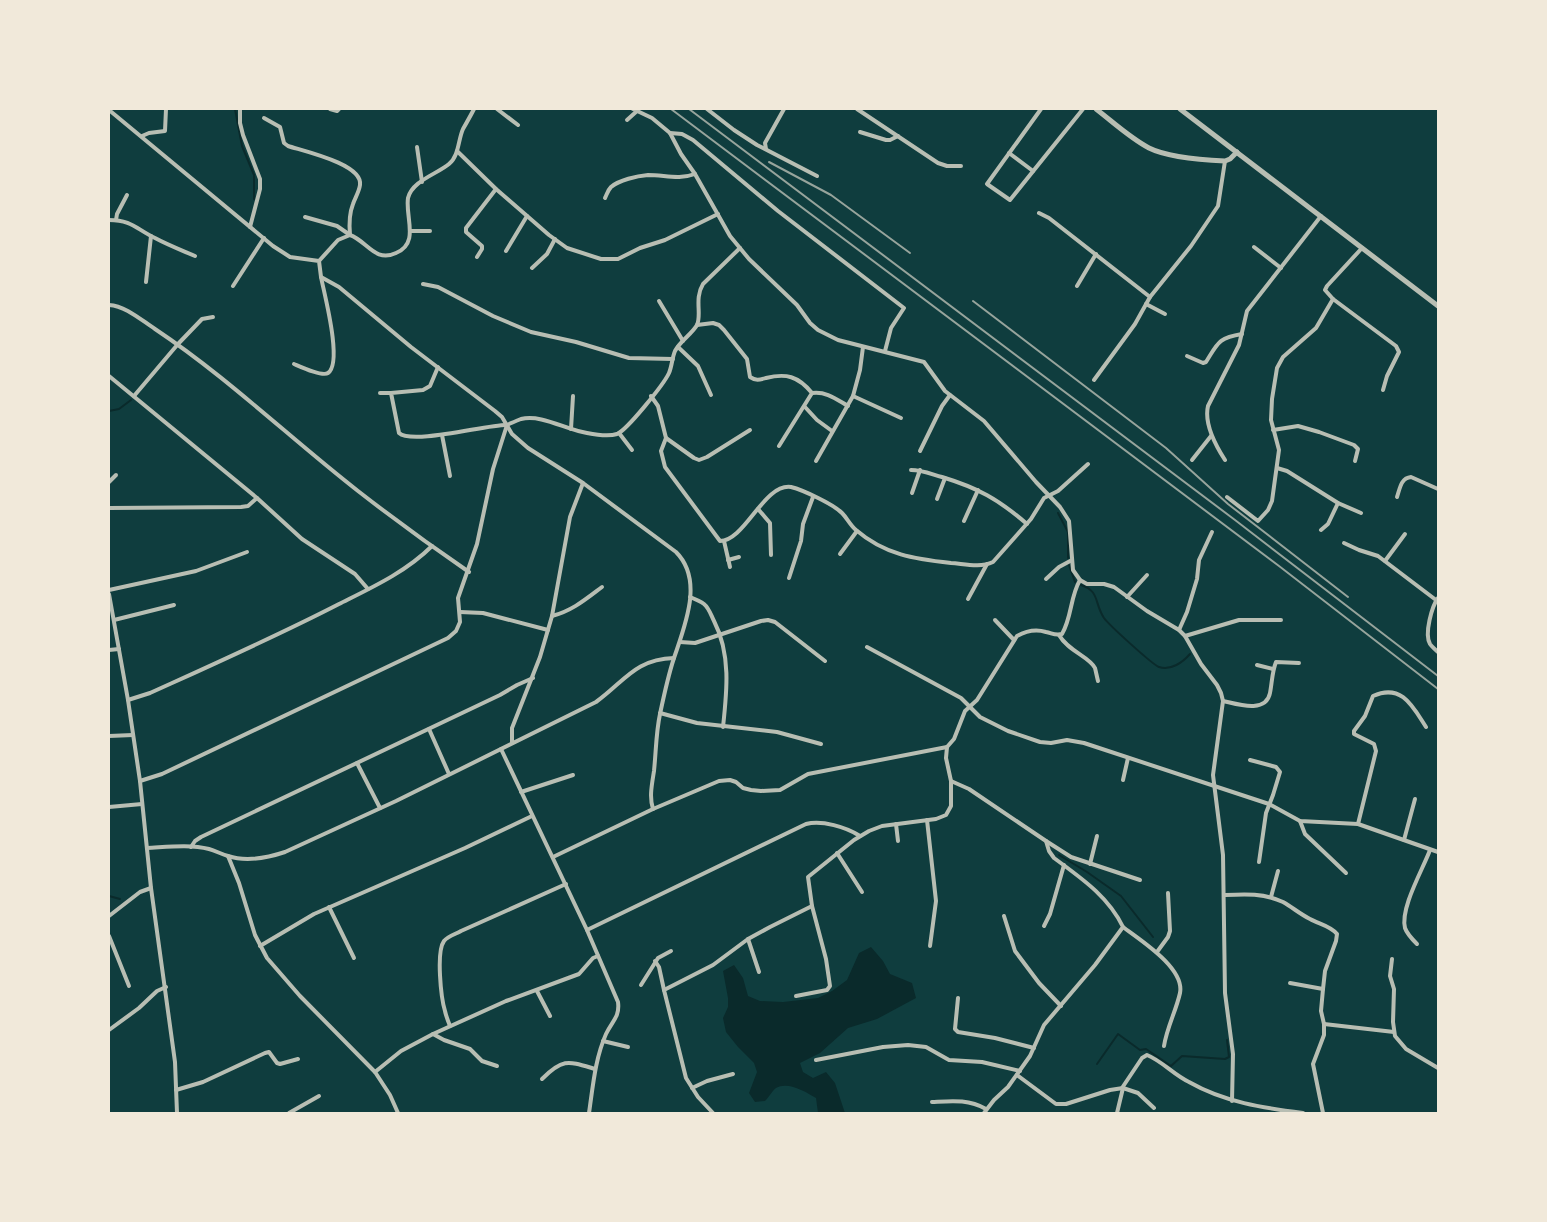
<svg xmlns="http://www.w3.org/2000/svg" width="1547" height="1222" font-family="Poppins,sans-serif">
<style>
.water{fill:#0a2a2b}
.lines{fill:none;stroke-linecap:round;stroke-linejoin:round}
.stream{stroke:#0a2a2b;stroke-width:2}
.minor{stroke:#b8beb3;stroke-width:4}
.tertiary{stroke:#b8beb3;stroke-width:5}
.rail{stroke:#97a49c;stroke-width:2}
</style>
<rect width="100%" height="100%" fill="#0f3d3e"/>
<path class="water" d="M 871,947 L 883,961 L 890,974 L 912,983 L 916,998 L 877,1019 L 848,1028 L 820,1053 L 800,1063 L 803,1072 L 813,1078 L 826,1072 L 835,1083 L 845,1113 L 818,1113 L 816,1098 C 806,1092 788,1081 776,1088 C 772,1091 769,1097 765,1101 L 755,1102 L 749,1093 L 757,1072 L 754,1063 L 738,1047 L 726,1032 L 723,1018 L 728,1007 L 728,998 L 723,971 L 734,965 L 743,978 L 748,996 L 760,1001 L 783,1002 L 818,998 L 832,991 L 847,980 L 859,953 Z"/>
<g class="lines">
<g class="stream">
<path d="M 235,109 L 242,146 L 254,175 L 254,199"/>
<path d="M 109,411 L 119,409 L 131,400"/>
<path d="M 1058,513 L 1068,532 L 1068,558"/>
<path d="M 1069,565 L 1075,582"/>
<path d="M 1081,585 C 1100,591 1094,603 1104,618 C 1109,625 1153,665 1159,667 C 1171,671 1183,662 1190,654"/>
<path d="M 1059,855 L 1087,872 L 1121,896 L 1153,937"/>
<path d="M 109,896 L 120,899"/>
<path d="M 1097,1064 L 1118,1034 L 1140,1050 L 1146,1049 L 1171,1066 L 1182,1056 L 1225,1059 L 1229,1057 L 1227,1040"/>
</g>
<g class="minor">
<path d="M 240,109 L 240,123 L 243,135 L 260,179 L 260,189 L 250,227"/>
<path d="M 330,109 L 337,111 L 339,109"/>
<path d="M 497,109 L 518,125"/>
<path d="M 633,109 L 652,118 L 670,133 L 681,154 L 695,174 L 730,236 L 749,259 L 797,305 L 810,323 L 818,330 L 838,340 L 924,362 L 945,391 L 984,421 L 1036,482 L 1060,507 L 1069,521 L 1073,570 L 1080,580 L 1087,584 L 1104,584 L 1114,587 L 1147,611 L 1179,630 L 1185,636 L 1201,664 L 1217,685 L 1221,693 L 1223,701 L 1213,775 L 1223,855 L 1225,993 L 1233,1054 L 1232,1101"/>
<path d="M 707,109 L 734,130 L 757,145 L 817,176"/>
<path d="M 857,109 L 938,163 L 947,166 L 961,166"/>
<path d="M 1041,109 L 987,184 L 1010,200 L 1083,109"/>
<path d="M 109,110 L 273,246 L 290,257 L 319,261 L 321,277 L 339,287 L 411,347 L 495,411 L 502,417 L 512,434 L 528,448 L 583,483 L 676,552 C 704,580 685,625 674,658 C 668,676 664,695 660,714 C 656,732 656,752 654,771 C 652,784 649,797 653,809"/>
<path d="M 264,118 L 280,127 L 284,143 L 288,146 C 303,151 363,164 360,185 C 359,192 355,198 353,204 C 349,214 349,224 350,235"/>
<path d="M 627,120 L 637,111"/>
<path d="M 860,132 L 886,140 L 890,140 L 898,136"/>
<path d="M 670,133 L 682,134 L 693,140 L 778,211 L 904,308 L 891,328 L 885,351"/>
<path d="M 142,136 L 149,133 L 165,131 L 166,109"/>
<path d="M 417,147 L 422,182"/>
<path d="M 766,149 L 765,143 L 784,109"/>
<path d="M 457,151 L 496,189 L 549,235 L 567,248 L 601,259 L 618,259 L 640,248 L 665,240 L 718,214"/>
<path d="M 1009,153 L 1033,171"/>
<path d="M 605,198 C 607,194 608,190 611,187 C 619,180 637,176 648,175 C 665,175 679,180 695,174"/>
<path d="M 1039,213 L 1049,218 L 1150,297 L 1135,324 L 1094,380"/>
<path d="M 305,217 L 337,226 L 350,235"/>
<path d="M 109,220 C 132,220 136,229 155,238 C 168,245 181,250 195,256"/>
<path d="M 116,220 L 117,214 L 127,195"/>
<path d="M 410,231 L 430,231"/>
<path d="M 1254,247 L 1281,268"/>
<path d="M 1362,248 L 1327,286 L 1325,290 L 1333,299 L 1396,346 L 1399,352 L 1387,376 L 1383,390"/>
<path d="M 506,251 L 527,216"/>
<path d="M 477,257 L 482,249 L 482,246 L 466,232 L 466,228 L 496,189"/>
<path d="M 319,261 L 338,240 L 350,235 C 367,241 375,263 396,253 C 420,243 405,217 408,198 C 412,181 437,174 449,164 C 459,156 458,140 463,129 C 467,122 471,115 474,109"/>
<path d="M 532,268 L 547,254 L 555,239"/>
<path d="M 146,282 L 151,236"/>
<path d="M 423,284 L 438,287 L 493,316 L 531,332 L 576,342 L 629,358 L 673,359"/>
<path d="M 233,286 L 264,238"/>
<path d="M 1077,286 L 1096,254"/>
<path d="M 1150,297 L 1191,246 L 1218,206 L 1225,161"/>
<path d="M 659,301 L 683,341"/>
<path d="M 1146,304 L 1165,314"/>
<path d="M 109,305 C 126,306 141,320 155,329 C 227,377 290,438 358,491 C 394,519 431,546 469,572"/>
<path d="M 697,325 L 713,323 L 719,325 L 724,330 L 747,359 L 750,377 C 756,381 759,380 766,378 C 786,373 798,376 812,393 L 779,446"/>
<path d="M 678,347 L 698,366 L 711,395"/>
<path d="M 1187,356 L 1203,363 L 1206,362 C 1218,343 1218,338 1242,334"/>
<path d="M 294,364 C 301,367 322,377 328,373 C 343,363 324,293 321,277"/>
<path d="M 438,367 L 430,386 L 423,390 L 391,393 L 399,433 C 412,445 485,425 506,425"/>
<path d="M 109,376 L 257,498 L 302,539 L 355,574 L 368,589"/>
<path d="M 380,393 L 391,393"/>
<path d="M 812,393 C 826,391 836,399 848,406"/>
<path d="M 134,396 L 178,344 L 202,319 L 213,317"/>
<path d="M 651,396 L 658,406 L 666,438 L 661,451 L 665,467 L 720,541 C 745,541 764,483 791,487 C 803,490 833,504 842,513 C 847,518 850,525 856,530 C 885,555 915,559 951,563 C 965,564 980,568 993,562 L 1031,519 L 1044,498 L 1058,491 L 1088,464"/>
<path d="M 853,396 L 901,418"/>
<path d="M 805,407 L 817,420 L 832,431"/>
<path d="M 571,429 L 573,396"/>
<path d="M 1273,430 L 1298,426 L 1319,432 L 1354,445 L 1358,449 L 1355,461"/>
<path d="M 619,433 L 632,450"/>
<path d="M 442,435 L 450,476"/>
<path d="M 666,438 L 694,458 L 699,460 L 707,457 L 750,430"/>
<path d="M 920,451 L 942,406 L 950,395"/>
<path d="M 1192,460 L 1211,436"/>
<path d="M 1225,460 C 1216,446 1204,423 1208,406 L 1239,345 L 1247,311 L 1321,216"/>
<path d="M 816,461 L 853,396 L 860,370 L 863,347"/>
<path d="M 1277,468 L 1287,471 L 1338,503 L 1361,513"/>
<path d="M 911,470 C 922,470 931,474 942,477 C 978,488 998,499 1027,524"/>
<path d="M 109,482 L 116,475"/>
<path d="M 912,493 L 920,470"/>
<path d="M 1227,497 L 1258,521 L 1268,510 L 1272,501 L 1279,450 L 1271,420 L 1272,399 L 1277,368 L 1283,357 L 1316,328 L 1333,299"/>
<path d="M 1397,497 C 1400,488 1401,478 1411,477 L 1438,489"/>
<path d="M 937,499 L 945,478"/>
<path d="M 109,508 L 241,507 L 248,506 L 257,498"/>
<path d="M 758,509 L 770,523 L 771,555"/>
<path d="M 964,521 L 978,490"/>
<path d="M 1321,530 L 1328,524 L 1338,503"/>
<path d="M 724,541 L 730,567"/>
<path d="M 1344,543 L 1359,550 L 1378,556 L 1436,600"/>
<path d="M 840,554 L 857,531"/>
<path d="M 728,560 L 739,557"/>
<path d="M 1385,561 L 1405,534"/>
<path d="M 789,578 L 801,541 L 803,524 L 813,497"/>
<path d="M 1046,579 L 1059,567 L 1072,560"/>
<path d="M 109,590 L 196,571 L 247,552"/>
<path d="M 109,594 L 128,700 L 140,781 L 151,888 L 175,1062 L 177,1113"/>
<path d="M 690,597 C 695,599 700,601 704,604 C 709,608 711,615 714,621 C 731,654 727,691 723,727"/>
<path d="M 1127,597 L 1147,575"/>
<path d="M 1438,598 C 1432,606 1424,634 1430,644 C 1432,647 1436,650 1438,652"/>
<path d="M 968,599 L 987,564"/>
<path d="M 460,612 L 483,613 L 548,630"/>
<path d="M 552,616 C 572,611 586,599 602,587"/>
<path d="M 114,620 L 174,605"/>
<path d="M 995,620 L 1014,640"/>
<path d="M 1179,630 L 1187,612 L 1197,579 L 1199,560 L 1212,532"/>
<path d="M 1059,635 C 1068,651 1090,657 1095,668 C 1096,672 1097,677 1098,681"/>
<path d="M 1185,636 L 1239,620 L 1281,620"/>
<path d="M 680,642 L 695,643 L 761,621 L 768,620 L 775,622 L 825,661"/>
<path d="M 867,647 L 961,698 L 980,717 L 1008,731 L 1040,742 L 1051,743 L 1067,740 L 1084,743 L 1269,804 L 1300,821 L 1358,824 L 1438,852"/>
<path d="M 109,650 L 119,649"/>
<path d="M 1257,665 L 1273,669"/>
<path d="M 128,700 L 150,693 C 214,664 277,636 339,604 C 371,588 406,572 432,546"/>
<path d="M 1223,701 C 1237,704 1266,714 1270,693 C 1272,683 1272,672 1276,662 L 1299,663"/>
<path d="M 660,713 L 697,723 L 777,732 L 821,744"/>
<path d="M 429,729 L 449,774"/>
<path d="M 109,736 L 133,735"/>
<path d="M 512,743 L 512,728 L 540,657 L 552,616 L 570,517 L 583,483"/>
<path d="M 501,749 L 587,930 L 618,1002 C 620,1017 612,1021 606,1034 C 595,1059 593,1086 589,1113"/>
<path d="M 1250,760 L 1276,767 L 1280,772 L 1273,795 L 1266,813 L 1259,862"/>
<path d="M 357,763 L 380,808"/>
<path d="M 1123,780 L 1128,758"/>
<path d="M 140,781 L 162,774 L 448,638 L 456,631 L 460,622 L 458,598 L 477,544 L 493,469 L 507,425 C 511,423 516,421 521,419 C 542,414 566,430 587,433 C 597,435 608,437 617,434 C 627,430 664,384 669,373 C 672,366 672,358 675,351 C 680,341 692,334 697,325 C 702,314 694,299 703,284 L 740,248"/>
<path d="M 951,781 L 969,789 L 1046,841 L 1049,851 L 1054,858 C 1081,878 1108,896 1123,927 L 1095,965 L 1044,1025 L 1030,1056 L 1008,1087 L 994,1100 L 984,1113"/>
<path d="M 521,792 L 573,775"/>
<path d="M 109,807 L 142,804"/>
<path d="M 927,820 L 936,901 L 930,946"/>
<path d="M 1300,821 L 1305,834 L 1346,873"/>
<path d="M 896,824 L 898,841"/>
<path d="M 1358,824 L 1376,751 L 1374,744 L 1354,734 L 1354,731 L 1365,716 L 1373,696 C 1402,683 1413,707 1426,727"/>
<path d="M 1404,840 L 1415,799"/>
<path d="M 1046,841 L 1071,857 L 1140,880"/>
<path d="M 191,847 L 195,841 L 201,837 L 500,695 L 517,685 L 533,678"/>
<path d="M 147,848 C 167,847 190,844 209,849 C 216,851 221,854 228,856 C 246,862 267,858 285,852 L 396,801 L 596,702 C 624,682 635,659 674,658"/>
<path d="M 837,853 L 862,892"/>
<path d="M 228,856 L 239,883 L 255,935 L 267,958 L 300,996 L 375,1072 L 390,1095 L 398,1113"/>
<path d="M 553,857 L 653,809 L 719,781 L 730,780 L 736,782 L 743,788 L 751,790 L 761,791 L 780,790 L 808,774 L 947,747"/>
<path d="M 1090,864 L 1097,836"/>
<path d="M 1225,895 C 1245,894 1264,893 1283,902 C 1292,907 1300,914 1310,919 C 1319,924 1331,926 1337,934 L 1336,941 L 1325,971 L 1323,989 L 1321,1011 L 1324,1024 L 1324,1035 L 1313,1064 L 1323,1113"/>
<path d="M 1271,897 L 1278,871"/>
<path d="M 329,907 L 354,958"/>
<path d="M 109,916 L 140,892 L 151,888"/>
<path d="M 1004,916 L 1015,951 L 1039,983 L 1061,1006"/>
<path d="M 1044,926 L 1050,914 L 1064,865"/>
<path d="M 1123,927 C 1140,940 1185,968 1180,993 C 1176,1011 1167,1027 1164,1046"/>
<path d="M 587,930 L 806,824 C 822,820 846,827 860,836"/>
<path d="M 109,936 L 129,986"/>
<path d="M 748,939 L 759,972"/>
<path d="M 1417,944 C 1413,940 1407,934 1405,928 C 1400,908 1423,869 1430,850"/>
<path d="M 260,946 L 314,914 L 465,848 L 532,816"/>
<path d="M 1157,952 L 1168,937 L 1170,931 L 1168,893"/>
<path d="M 1392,959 L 1390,976 L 1394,989 L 1393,1022 L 1395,1036 L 1406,1049 L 1438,1068"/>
<path d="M 655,961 L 659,967 L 664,990"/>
<path d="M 1290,983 L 1323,989"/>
<path d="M 641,985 L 658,958 L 671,951"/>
<path d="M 537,991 L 550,1016"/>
<path d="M 796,996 L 827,990 L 830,986 L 826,959 L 812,906"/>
<path d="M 958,998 L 955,1029 L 958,1032 L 995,1038 L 1034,1048"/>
<path d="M 1324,1024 L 1394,1032"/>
<path d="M 450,1026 C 448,1021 446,1016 445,1011 C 441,998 436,952 444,941 C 448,936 456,934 461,931 L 566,884"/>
<path d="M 109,1030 L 139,1008 L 157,991 L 166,987"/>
<path d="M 433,1034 L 444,1040 L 470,1049 L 482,1061 L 497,1066"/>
<path d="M 603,1041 L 628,1047"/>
<path d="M 816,1060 L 883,1047 L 908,1045 L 926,1047 L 949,1060 L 982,1062 L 1020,1071"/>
<path d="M 375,1072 L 401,1051 L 433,1034 L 506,1001 L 579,974 L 593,958 L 598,956"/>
<path d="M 1017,1075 L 1056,1104 L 1066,1104 L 1110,1090 L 1123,1088 L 1138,1093 L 1154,1108"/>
<path d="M 542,1079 C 563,1058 568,1061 595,1069"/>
<path d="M 692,1088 L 707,1081 L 733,1074"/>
<path d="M 1122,1088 L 1142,1058 L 1147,1055 C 1162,1061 1174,1075 1189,1082 C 1224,1102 1263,1108 1303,1113"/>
<path d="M 176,1090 L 203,1082 L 265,1053 L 269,1052 L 277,1063 L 280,1064 L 298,1059"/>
<path d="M 932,1102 C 952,1101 968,1099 986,1109"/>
<path d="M 289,1113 L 319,1096"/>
<path d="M 713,1113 L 698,1097 L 686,1078 L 664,990 L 713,965 L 748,939 L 770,927 L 812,906 L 808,877 L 854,840 L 869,831 L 882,826 L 936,819 L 946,815 L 951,806 L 951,781 L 946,758 L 947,747 L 954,739 L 965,711 L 977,700 L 1017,636 C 1026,631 1036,629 1046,632 C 1052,633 1055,636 1062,634 C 1072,617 1070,597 1080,580"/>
<path d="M 1117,1113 L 1123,1088"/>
</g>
<g class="tertiary">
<path d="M 1096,109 C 1113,122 1130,138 1149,148 C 1167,157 1204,160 1225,161 L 1230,159 L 1237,152"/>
<path d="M 1180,109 L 1438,306"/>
</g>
<g class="rail">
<path d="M 671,109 L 1279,566 L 1438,689"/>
<path d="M 689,109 L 1235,520 L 1438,676"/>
<path d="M 769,162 L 831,195 L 910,253"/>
<path d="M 973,301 L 1166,448 L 1228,504 L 1348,597"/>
</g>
</g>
<rect width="1547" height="1222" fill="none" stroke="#f1e9da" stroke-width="220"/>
</svg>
